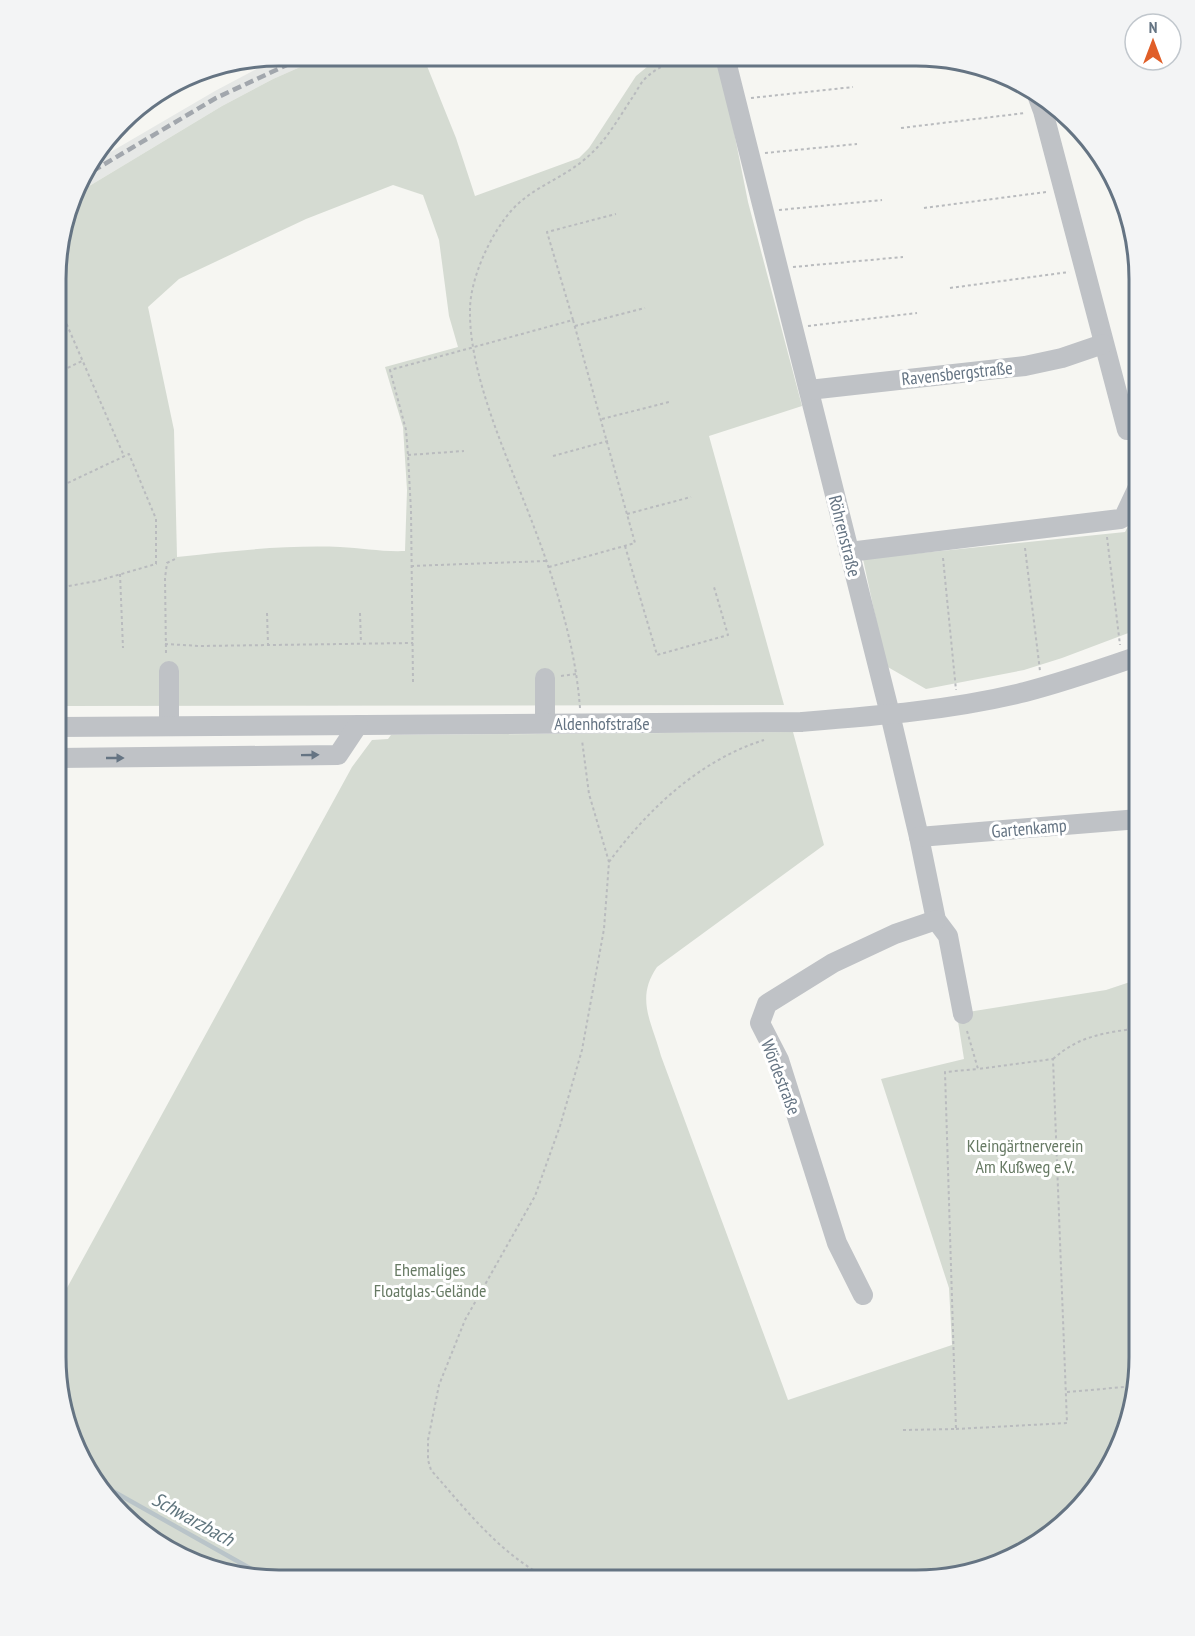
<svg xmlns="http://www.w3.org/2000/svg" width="1195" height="1636" font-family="'PT Sans Narrow',sans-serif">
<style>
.built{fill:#e6e8e6}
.green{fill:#d5dbd2;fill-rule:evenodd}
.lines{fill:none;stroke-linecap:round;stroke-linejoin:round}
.stream{stroke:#b9c4c9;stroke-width:4.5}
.path{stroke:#b9bbbe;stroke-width:2;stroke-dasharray:3 3;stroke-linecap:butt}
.minor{stroke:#bfc2c6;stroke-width:20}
.rail{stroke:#a2a7ad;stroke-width:4.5;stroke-dasharray:9 4.5;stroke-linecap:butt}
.oneway{fill:#657483}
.labels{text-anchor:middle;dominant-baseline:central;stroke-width:6;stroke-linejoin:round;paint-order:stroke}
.street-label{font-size:18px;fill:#657483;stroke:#fff}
.park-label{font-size:18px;fill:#677a64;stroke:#fff}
.water-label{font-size:20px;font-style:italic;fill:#61767f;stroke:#fff}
.rim{fill:none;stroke:#657483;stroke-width:3}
</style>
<rect width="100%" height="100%" fill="#f6f6f2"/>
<path class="built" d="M 286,56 L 325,56 L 273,79 L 222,106 L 76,194 L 85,167 L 215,91 L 266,64 Z"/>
<g class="green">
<path d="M 325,56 L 423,56 L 456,138 L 475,196 L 579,158 L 589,148 L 636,76 L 659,57 L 719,57 L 748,202 L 802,406 L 709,436 L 784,705 L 57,706 L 57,249 L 76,194 L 222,106 L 273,79 ZM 393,185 L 423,195 L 439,240 L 449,316 L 458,347 L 385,367 L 403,427 L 407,490 L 405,551 C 383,552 362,548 340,547 C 285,545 231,551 177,557 L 174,430 L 148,307 L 179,279 L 306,219 Z"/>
<path d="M 1139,506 L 1139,629 L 1062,658 L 1024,670 L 926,689 L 886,666 L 863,559 L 1125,532 Z"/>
<path d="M 793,732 L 824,845 L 657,967 C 635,999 652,1022 661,1056 L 788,1400 L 952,1345 L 949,1288 L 881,1079 L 964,1059 L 957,1015 L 968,1012 L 1106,990 L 1139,979 L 1139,1372 L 1128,1429 L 1102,1482 L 1063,1525 L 1015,1558 L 917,1580 L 250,1579 L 194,1564 L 143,1535 L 78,1456 L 56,1358 L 56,1308 L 352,767 L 372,740 L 388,739 L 391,735 Z"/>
</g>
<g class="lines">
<path class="stream" d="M 102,1485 L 269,1579"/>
<g class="path">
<path d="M 751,98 L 853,87"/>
<path d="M 901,128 L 1025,113"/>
<path d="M 765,153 L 857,144"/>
<path d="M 924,208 L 1046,192"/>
<path d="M 779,210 L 882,200"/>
<path d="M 793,267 L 903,257"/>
<path d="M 950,288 L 1069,272"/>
<path d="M 57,302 L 124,456"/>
<path d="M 573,320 L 547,232 L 616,214"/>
<path d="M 575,326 L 645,308"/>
<path d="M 808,326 L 917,313"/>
<path d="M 57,373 L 82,361"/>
<path d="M 602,419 L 669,402"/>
<path d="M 408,455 L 464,451"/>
<path d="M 553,456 L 608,441"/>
<path d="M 627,514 L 691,497"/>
<path d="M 1107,537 L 1120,645"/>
<path d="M 625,546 L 657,655 L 728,635 L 714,587"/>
<path d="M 1025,548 L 1040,671"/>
<path d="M 943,558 L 956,690"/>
<path d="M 411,566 L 546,561"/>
<path d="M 120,574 L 123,648"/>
<path d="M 57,588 L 97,581 L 156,564 L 156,519 L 129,454 L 57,488"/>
<path d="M 267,613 L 268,644"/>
<path d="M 360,613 L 361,643"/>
<path d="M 57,630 L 57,645"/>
<path d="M 165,644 L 200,646 L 413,643"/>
<path d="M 166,653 L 165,578 L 167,563 L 177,558"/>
<path d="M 561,676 L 576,674"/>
<path d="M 413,682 L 411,511 L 408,455 L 406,430 L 390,370 L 573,320 L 635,543 L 549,567"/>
<path d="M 580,708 C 574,628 545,554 516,481 C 496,431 469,364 470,310 C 470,279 490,235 511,211 C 532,187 562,179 585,159 C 605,143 618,119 632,98 C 637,91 641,81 648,76 C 658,67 671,62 684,57"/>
<path d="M 609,862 C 648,809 700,760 764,740"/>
<path d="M 1053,1059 C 1080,1035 1105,1033 1139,1028"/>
<path d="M 1067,1392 L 1136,1386"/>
<path d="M 956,1429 L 1067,1423 L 1053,1059 L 978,1069"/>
<path d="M 903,1430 L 956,1429 L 945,1072 L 978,1069 L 967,1031"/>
<path d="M 549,1579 C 500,1554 467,1511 431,1470 L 428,1460 L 428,1440 L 439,1385 L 465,1320 L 535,1196 L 560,1126 L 582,1050 L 604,929 L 609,862 L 589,794 L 582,740"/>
</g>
<g class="minor">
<path d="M 725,57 L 890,714 L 919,837 L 936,920 L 948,936 L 963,1014"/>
<path d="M 1036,92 L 1043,111 L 1127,430"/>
<path d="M 809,390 L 1025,366 L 1062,358 L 1103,344"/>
<path d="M 849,552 L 1120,519 L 1124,517 L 1139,485"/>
<path d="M 169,671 L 169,726"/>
<path d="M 545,678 L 545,723"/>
<path d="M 57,727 L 801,722 C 876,716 952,710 1025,692 C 1064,682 1101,669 1139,656"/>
<path d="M 57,758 L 338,755 L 358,725"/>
<path d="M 919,837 L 1139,819"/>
<path d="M 863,1295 L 837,1243 L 779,1060 L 760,1023 L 767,1004 L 833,963 L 895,934 L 936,920"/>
</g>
<path class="rail" d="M 81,178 L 216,98 L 306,56"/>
</g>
<defs><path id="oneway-solid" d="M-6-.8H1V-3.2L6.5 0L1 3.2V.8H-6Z" transform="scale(1.5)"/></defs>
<g class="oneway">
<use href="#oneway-solid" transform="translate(310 755) rotate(-1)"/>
<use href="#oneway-solid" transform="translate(115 758)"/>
</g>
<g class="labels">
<g class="street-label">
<text transform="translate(957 373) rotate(-6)">Ravensbergstraße</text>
<text transform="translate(845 536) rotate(76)">Röhrenstraße</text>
<text x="602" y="723">Aldenhofstraße</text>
<text transform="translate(1029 828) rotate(-5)">Gartenkamp</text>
<text transform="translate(781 1077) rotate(69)">Wördestraße</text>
</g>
<g class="park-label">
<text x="1025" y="1145">Kleingärtnerverein<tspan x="1025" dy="21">Am Kußweg e.V.</tspan></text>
<text x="430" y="1269">Ehemaliges<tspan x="430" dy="21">Floatglas-Gelände</tspan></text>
</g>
<g class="water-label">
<text transform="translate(193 1519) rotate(29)">Schwarzbach</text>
</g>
</g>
<path d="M0 0H1195V1636H0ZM279 66H916A213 213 0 0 1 1129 279V1357A213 213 0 0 1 916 1570H279A213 213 0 0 1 66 1357V279A213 213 0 0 1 279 66Z" fill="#f3f4f5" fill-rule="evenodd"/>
<path class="rim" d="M279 66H916A213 213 0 0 1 1129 279V1357A213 213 0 0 1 916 1570H279A213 213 0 0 1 66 1357V279A213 213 0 0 1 279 66Z"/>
<g transform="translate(1153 42)"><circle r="28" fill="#ffffff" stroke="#c1c7cd" stroke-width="1.5"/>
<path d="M0-4.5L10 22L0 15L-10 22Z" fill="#e05e28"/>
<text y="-9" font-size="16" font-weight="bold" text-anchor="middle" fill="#657483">N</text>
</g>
</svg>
